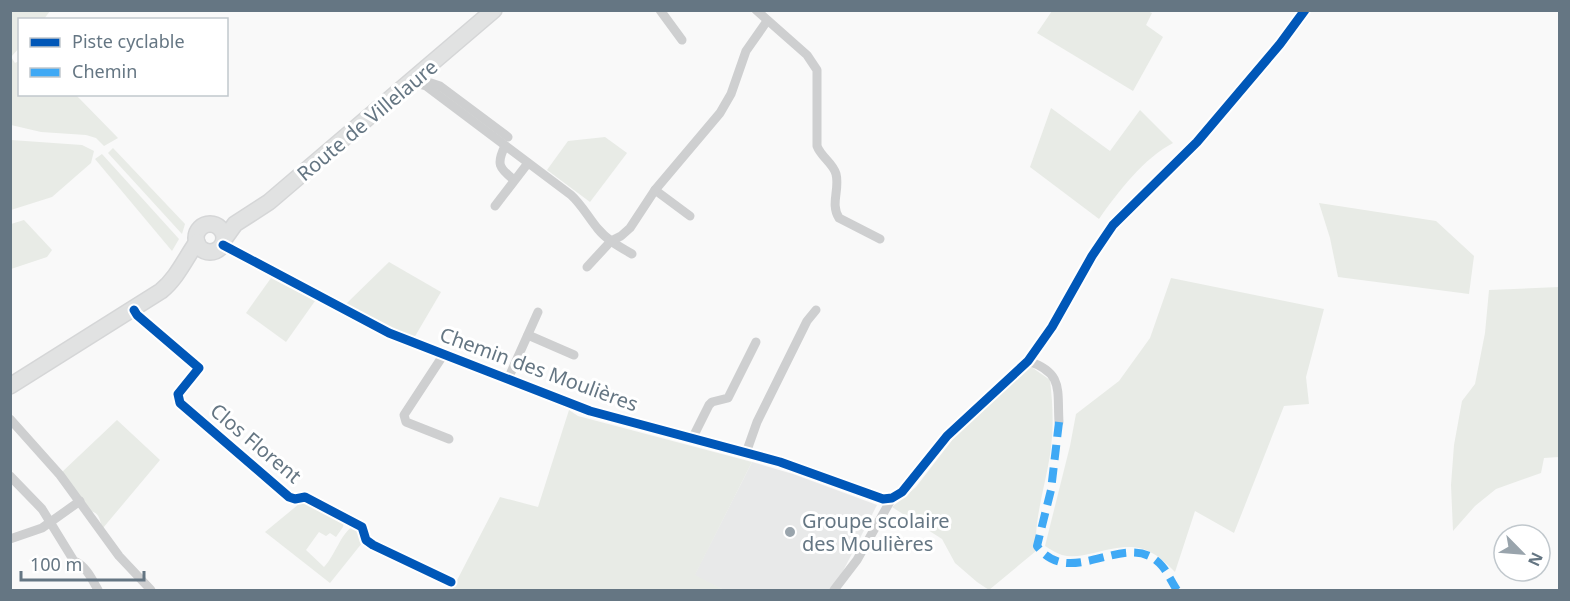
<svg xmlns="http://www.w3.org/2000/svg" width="1570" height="601" font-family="'Noto Sans',sans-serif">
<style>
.built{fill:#e8e9e9}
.green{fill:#e8ebe6}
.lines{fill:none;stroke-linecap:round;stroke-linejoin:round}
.primary-casing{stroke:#d5d6d7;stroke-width:18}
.minor{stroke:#cecfd0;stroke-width:9}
.primary{stroke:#e1e2e2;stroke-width:15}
.quiet{stroke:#3fa9f5;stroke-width:8;stroke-dasharray:15 8;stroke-linecap:butt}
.cycleway-casing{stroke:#fff;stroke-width:13}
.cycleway{stroke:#0057b8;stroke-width:9}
.poi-dot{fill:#99a4ac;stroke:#fff;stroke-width:2}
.labels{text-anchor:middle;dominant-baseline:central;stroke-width:6;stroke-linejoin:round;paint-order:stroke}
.street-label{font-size:20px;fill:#657683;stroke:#fff}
.poi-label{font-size:20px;fill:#657683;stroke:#fff;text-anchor:start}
</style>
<rect width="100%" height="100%" fill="#f9f9f9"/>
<path class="built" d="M 752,462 L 793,474 L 877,505 L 840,577 L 829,590 L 724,590 L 694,576 Z"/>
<g class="green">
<path d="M 11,10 L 50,11 L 44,19 L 20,20 L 19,48 L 11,57 Z"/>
<path d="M 1147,11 L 1152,13 L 1146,25 L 1163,37 L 1133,91 L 1037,33 L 1052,11 Z"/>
<path d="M 11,57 L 15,63 L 19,61 L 20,94 L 76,95 L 118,138 L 104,146 L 96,138 L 86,135 L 41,132 L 11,125 Z"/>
<path d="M 1051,108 L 1110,151 L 1140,110 L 1173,143 C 1145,157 1117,193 1099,219 L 1030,167 Z"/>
<path d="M 605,137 L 627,153 L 590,202 L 547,170 L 568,141 Z"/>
<path d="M 11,140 L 82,145 L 94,151 L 91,163 L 52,197 L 11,210 Z"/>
<path d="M 113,148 L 185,224 L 182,234 L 108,153 Z"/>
<path d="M 102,154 L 179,239 L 172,251 L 95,159 Z"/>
<path d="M 1319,203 L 1436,221 L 1474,256 L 1469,294 L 1338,277 L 1330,238 Z"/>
<path d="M 24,220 L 52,250 L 47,257 L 11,269 L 11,224 Z"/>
<path d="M 389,262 L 441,292 L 414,338 L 346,304 Z"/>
<path d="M 271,278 L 315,301 L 286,342 L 246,313 Z"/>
<path d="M 1171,278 L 1324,309 L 1306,377 L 1309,404 L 1284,406 L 1234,533 L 1195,511 L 1175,572 C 1148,543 1131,543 1094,553 C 1084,555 1073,558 1062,555 C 1056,553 1050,549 1045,546 L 1070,446 L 1076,414 L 1119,381 L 1150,338 Z"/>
<path d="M 1559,287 L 1559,457 L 1544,458 L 1541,473 L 1496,489 L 1475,506 L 1453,531 L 1451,485 L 1454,445 L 1462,401 L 1475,384 L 1485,333 L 1489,290 Z"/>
<path d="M 1030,366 L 1050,380 C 1053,406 1054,429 1050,455 C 1045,487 1034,519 1036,551 L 989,590 L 977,582 L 955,563 L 942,539 L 892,507 L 916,487 L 956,435 Z"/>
<path d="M 569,410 L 578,416 L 752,462 L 695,575 L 724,590 L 452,590 L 500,497 L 538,507 Z"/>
<path d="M 117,420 L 160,460 L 103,528 C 99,521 101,513 90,511 L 61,473 Z"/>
<path d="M 307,503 L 344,522 L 343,527 L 336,537 L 330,533 L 326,536 L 319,532 L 306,550 L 324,567 C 334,557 341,534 352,527 L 360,530 L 362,543 L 330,583 L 265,532 L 299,504 Z"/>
</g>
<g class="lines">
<g class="primary-casing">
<g id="primary">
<circle cx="210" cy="238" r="14"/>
<path d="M 225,238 L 235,224 L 269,202 L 494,10"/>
<path d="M 10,386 L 161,291 C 177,278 185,259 197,242"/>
</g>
</g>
<g class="minor">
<path d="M 660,10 L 682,40"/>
<path d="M 756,10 L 807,55 L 817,70 L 817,146 C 821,157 833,163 836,174 C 840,189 830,204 839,218 L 880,239"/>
<path d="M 412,82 L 426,86 L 571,195 C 582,205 588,217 598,229 C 607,240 620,247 632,254"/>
<path d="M 431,83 L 440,86 L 508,137"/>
<path d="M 505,146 C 496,164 499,168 514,180"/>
<path d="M 655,190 L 690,216"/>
<path d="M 495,206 L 528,163"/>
<path d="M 223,245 L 389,333 L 590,411 L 780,462 L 883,499 L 892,498 L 902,492 L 947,436 L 1028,361 L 1052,327 L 1092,256 L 1113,225 L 1197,142 L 1280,44 L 1305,10"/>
<path d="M 587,267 L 611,241 L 621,236 L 630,228 L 655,190 L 720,113 L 731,94 L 746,51 L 767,21"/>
<path d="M 134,310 L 137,315 L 199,368 L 178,394 L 180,403 L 289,497 L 295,499 L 305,497 L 362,527 L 366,540 L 373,545 L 451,582"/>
<path d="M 528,335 L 574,355"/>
<path d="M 444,354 L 404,415 L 406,422 L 449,439"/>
<path d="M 1028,361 C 1064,373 1057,390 1059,422"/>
<path d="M 508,379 L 538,312"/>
<path d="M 10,419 L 60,475 L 119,556 L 151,590"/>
<path d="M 692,439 L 709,405 L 712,402 L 728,398 L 756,342"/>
<path d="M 746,453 L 757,422 L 807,321 L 816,310"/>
<path d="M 10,476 L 42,509 L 74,561 C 86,566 92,579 98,590"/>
<path d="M 10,539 L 42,528 L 80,501"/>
<path d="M 834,590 L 857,560 L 892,498"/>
</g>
<use href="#primary" class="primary"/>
<path class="quiet" d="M 1059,422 L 1051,490 L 1037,546 C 1071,592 1128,526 1162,566 C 1168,573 1172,583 1177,590"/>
<g class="cycleway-casing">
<g id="cycleway">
<path d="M 223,245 L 389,333 L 590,411 L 780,462 L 883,499 L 892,498 L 902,492 L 947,436 L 1028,361 L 1052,327 L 1092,256 L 1113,225 L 1197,142 L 1280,44 L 1305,10"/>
<path d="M 134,310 L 137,315 L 199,368 L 178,394 L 180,403 L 289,497 L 295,499 L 305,497 L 362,527 L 366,540 L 373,545 L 451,582"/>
</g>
</g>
<use href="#cycleway" class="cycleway"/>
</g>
<circle class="poi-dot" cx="790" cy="532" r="6"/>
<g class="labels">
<g class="street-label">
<text transform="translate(367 120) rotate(-40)">Route de Villelaure</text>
<text transform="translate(539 369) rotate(20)">Chemin des Moulières</text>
<text transform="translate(256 443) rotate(40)">Clos Florent</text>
</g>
<g class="poi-label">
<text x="802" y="520">Groupe scolaire<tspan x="802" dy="23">des Moulières</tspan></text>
</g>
</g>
<rect width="1570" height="601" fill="none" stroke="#657683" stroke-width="24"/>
<rect x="18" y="18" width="210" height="78" fill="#ffffff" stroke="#c1c8cd" stroke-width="1.5"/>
<rect x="30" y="38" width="30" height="9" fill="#0057b8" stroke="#c1c8cd" stroke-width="1.5"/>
<text x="72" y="48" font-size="18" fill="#657683">Piste cyclable</text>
<rect x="30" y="68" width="30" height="9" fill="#3fa9f5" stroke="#c1c8cd" stroke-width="1.5"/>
<text x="72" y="78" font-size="18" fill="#657683">Chemin</text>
<g transform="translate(1522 553) rotate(115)"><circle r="28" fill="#ffffff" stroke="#c1c8cd" stroke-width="1.5"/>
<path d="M0-4.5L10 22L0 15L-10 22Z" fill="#99a4ac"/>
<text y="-9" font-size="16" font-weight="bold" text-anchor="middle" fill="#657683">N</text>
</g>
<path d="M21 571v9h123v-9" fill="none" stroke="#657683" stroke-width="3"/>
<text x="30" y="571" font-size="18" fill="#657683" stroke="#ffffff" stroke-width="4.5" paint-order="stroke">100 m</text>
</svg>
